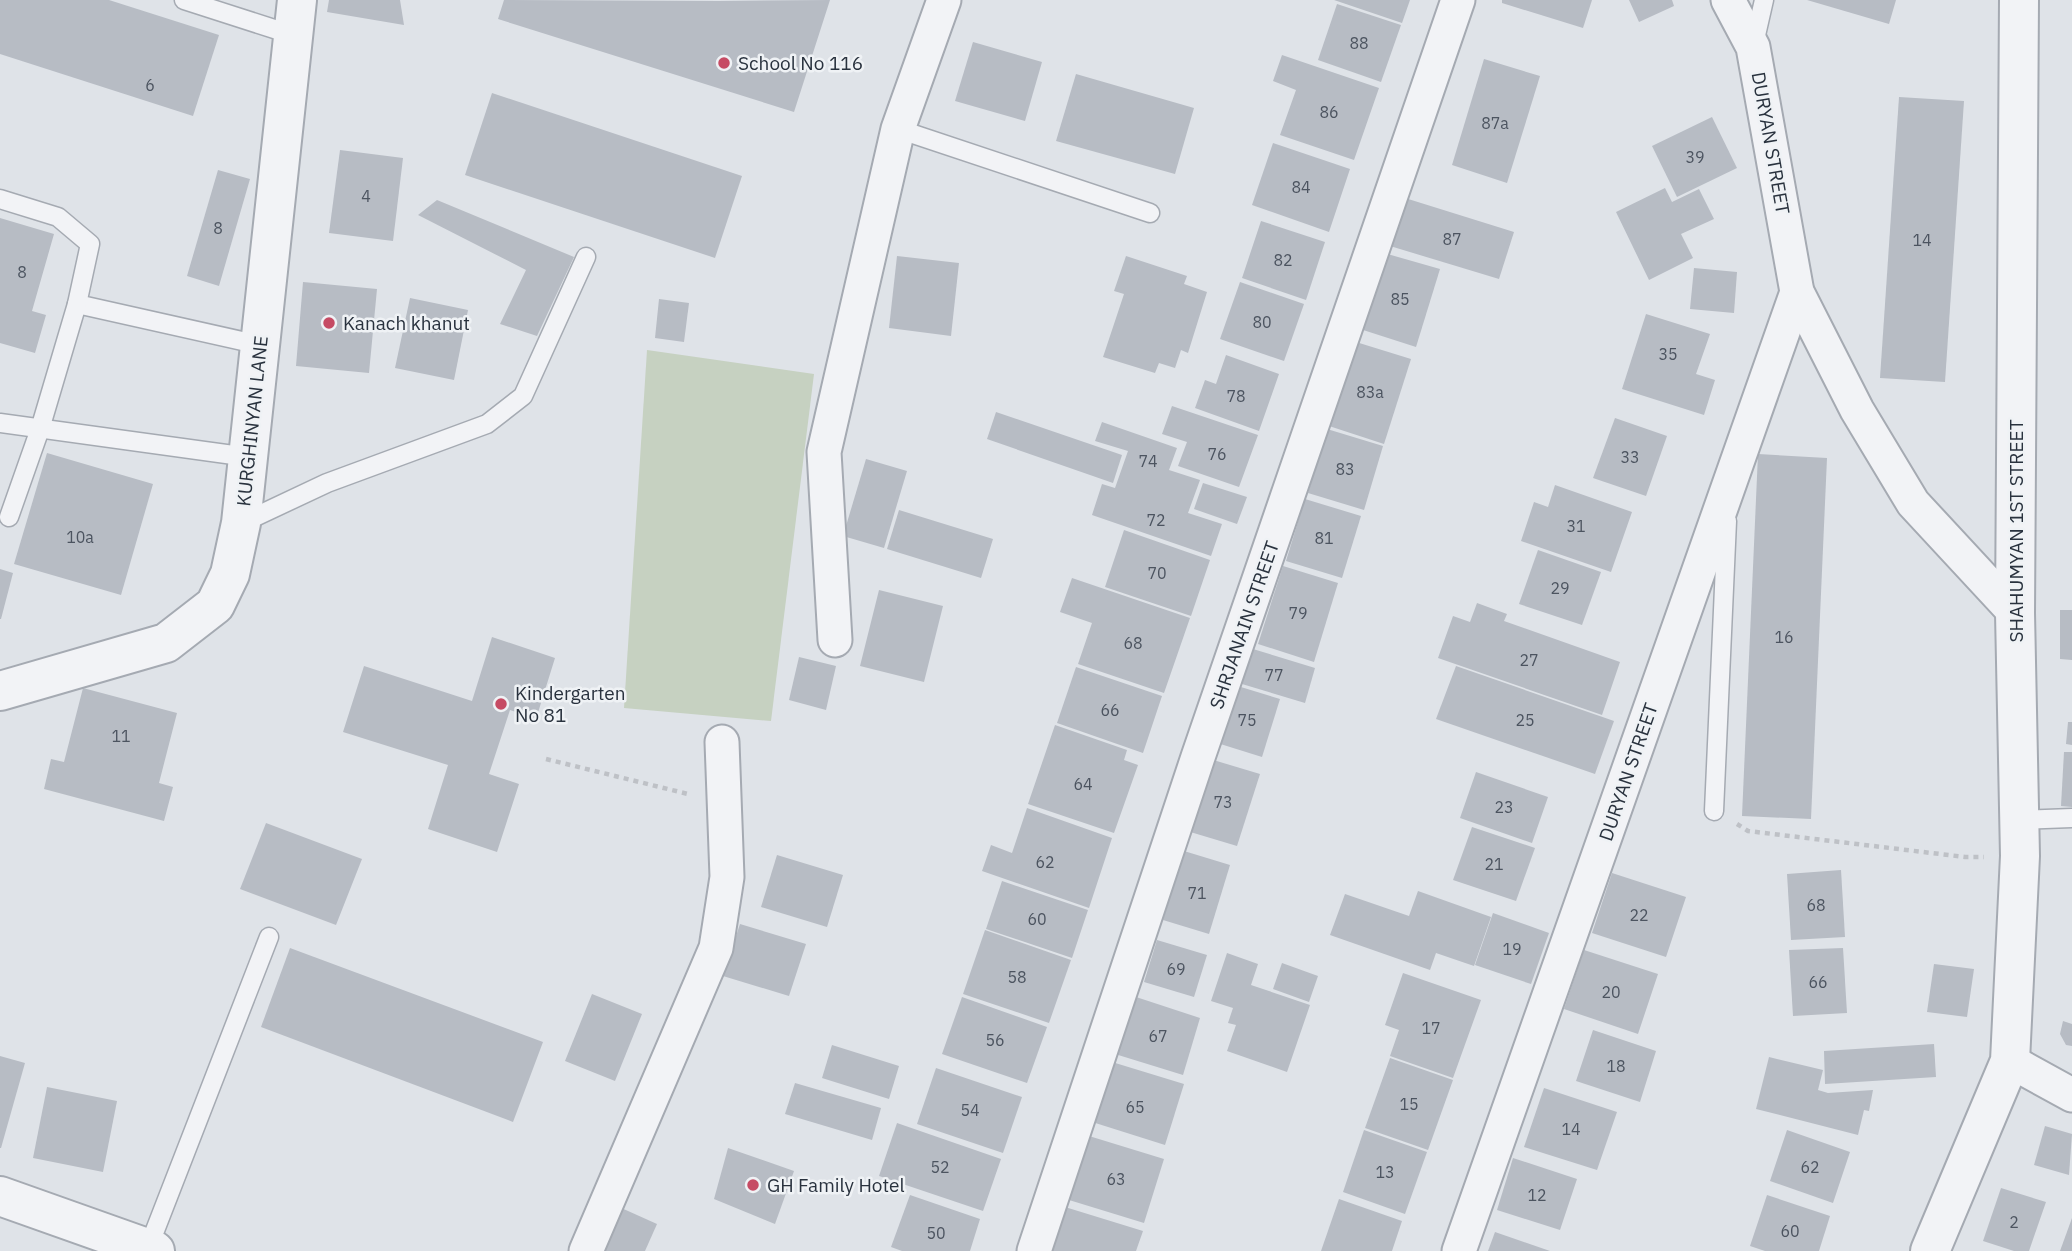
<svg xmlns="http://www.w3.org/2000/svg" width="2072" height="1251" font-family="'IBM Plex Sans',sans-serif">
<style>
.garden{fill:#c6d1c1}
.building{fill:#b7bcc4}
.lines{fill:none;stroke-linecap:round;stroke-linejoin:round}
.service-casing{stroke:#a5aab2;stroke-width:21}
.minor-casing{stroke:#a5aab2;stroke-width:37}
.tertiary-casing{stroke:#a5aab2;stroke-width:42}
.path{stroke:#bec1c6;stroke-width:4.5;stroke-dasharray:5 5;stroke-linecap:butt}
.service{stroke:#f2f3f6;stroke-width:18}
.minor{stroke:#f2f3f6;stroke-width:33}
.tertiary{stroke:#f2f3f6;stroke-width:38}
.poi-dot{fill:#c64b64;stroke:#eff2f5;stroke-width:2.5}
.labels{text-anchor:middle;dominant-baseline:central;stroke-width:5;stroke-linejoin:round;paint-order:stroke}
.number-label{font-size:16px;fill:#4c5460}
.poi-label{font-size:19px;fill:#29323e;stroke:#eff2f5;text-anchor:start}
.street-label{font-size:19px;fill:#29323e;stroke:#eff2f5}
</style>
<rect width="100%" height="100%" fill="#dfe3e8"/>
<path class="garden" d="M 647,350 L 814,374 L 771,721 L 624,708 Z"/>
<g class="building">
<path d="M 0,0 L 109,0 L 219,35 L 193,116 L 0,54 Z"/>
<path d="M 329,0 L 400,0 L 404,25 L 327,12 Z"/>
<path d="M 504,0 L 719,1 L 830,0 L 794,112 L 498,19 Z"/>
<path d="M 1334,0 L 1410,0 L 1402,23 Z"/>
<path d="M 1502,0 L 1592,0 L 1583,28 L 1502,3 Z"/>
<path d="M 1629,0 L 1672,0 L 1674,6 L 1639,22 Z"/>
<path d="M 1807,0 L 1896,0 L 1889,24 Z"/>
<path d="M 1337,4 L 1401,25 L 1381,82 L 1318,60 Z"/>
<path d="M 973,42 L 1042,62 L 1025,121 L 955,101 Z"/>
<path d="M 1282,55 L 1379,88 L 1354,160 L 1280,135 L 1296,90 L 1273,81 Z"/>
<path d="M 1484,59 L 1540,76 L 1507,183 L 1452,165 Z"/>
<path d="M 1076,74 L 1194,108 L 1175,174 L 1056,141 Z"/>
<path d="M 492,93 L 742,176 L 715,258 L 465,175 Z"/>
<path d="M 1899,97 L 1964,101 L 1945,382 L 1880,378 Z"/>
<path d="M 1712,117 L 1737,168 L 1677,197 L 1652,146 Z"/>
<path d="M 1273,143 L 1350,169 L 1329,232 L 1252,205 Z"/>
<path d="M 340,150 L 403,158 L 393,241 L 329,233 Z"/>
<path d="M 218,170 L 250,179 L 219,286 L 187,276 Z"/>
<path d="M 1665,188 L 1672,202 L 1699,189 L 1714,219 L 1681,234 L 1693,258 L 1649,280 L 1616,212 Z"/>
<path d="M 1405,198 L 1514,232 L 1499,279 L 1390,246 Z"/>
<path d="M 437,200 L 574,257 L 537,336 L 500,324 L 526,270 L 418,215 Z"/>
<path d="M 0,218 L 54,234 L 32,311 L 46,315 L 35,353 L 0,343 Z"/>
<path d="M 1261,221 L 1325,242 L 1306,300 L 1242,278 Z"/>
<path d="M 1384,253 L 1440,269 L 1416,347 L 1360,329 Z"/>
<path d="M 897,256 L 959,263 L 951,336 L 889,328 Z"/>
<path d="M 1126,256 L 1187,276 L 1184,284 L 1207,292 L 1188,353 L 1181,350 L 1175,368 L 1159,363 L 1155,373 L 1103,357 L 1124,294 L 1114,291 Z"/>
<path d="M 1694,268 L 1737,272 L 1734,313 L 1690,309 Z"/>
<path d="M 303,282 L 377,289 L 369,373 L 296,366 Z"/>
<path d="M 1240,282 L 1304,304 L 1284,361 L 1220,339 Z"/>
<path d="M 410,298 L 468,310 L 454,380 L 395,368 Z"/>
<path d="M 659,299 L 689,303 L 684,342 L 655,338 Z"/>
<path d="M 1646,314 L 1710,334 L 1696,374 L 1715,380 L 1704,415 L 1622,389 Z"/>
<path d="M 1356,342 L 1411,359 L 1384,444 L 1329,426 Z"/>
<path d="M 1226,355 L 1279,374 L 1259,431 L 1195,408 L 1205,380 L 1216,384 Z"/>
<path d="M 1172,406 L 1258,435 L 1239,487 L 1178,466 L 1187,442 L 1162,434 Z"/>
<path d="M 996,412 L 1122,455 L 1113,483 L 987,439 Z"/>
<path d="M 1615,418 L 1667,436 L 1646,496 L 1593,478 Z"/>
<path d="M 1102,422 L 1177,448 L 1169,470 L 1200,480 L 1188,513 L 1222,524 L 1211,556 L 1092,515 L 1102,484 L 1115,488 L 1128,451 L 1095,441 Z"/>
<path d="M 1327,429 L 1383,446 L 1364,510 L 1308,493 Z"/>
<path d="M 47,453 L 153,484 L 121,595 L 14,564 Z"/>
<path d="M 1758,454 L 1827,458 L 1811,819 L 1742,816 Z"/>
<path d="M 866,459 L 907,471 L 884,548 L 843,536 Z"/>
<path d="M 1203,483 L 1247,497 L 1237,524 L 1194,509 Z"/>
<path d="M 1555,485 L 1632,512 L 1611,572 L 1521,541 L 1534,502 L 1548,507 Z"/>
<path d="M 1305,499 L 1361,516 L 1342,578 L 1286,561 Z"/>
<path d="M 899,510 L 993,539 L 981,578 L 887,549 Z"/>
<path d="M 1124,530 L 1210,560 L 1191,616 L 1105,587 Z"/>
<path d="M 1538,550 L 1601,572 L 1582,625 L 1519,604 Z"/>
<path d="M 1283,566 L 1338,583 L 1314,662 L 1258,644 Z"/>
<path d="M 0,569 L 13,573 L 1,619 L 0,619 Z"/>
<path d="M 1072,578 L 1190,618 L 1164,693 L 1078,664 L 1092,623 L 1060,612 Z"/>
<path d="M 879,590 L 943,606 L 924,682 L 860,666 Z"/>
<path d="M 1477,603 L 1507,614 L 1504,621 L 1620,662 L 1602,715 L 1438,658 L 1453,616 L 1470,622 Z"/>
<path d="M 2060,610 L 2072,610 L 2072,660 L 2060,659 Z"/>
<path d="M 492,637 L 555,658 L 536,719 L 510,710 L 489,774 L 519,784 L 497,852 L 428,829 L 448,765 L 343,732 L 364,666 L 472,701 Z"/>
<path d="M 1243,646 L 1315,668 L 1305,703 L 1232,681 Z"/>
<path d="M 799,657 L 836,666 L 826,710 L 789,700 Z"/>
<path d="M 1456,666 L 1614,721 L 1595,774 L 1436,719 Z"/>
<path d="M 1076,667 L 1162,696 L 1143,753 L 1057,723 Z"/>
<path d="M 1231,684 L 1280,699 L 1262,757 L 1214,742 Z"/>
<path d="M 83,688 L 177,713 L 159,783 L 173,787 L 164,821 L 44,789 L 51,759 L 64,762 Z"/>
<path d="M 2068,722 L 2072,722 L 2072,745 L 2066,744 Z"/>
<path d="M 1055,725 L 1127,750 L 1124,760 L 1138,765 L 1114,833 L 1028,804 Z"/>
<path d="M 2064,752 L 2072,752 L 2072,807 L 2061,806 Z"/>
<path d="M 1210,759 L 1260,774 L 1237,846 L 1187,831 Z"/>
<path d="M 1476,772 L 1548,797 L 1532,843 L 1460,818 Z"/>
<path d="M 1027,808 L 1112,838 L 1089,908 L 982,871 L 991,845 L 1012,853 Z"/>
<path d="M 266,823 L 362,859 L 336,925 L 240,889 Z"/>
<path d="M 1472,827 L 1535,848 L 1516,901 L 1453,880 Z"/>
<path d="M 1184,851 L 1230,865 L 1209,934 L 1163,920 Z"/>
<path d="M 777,855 L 843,875 L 827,927 L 761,907 Z"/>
<path d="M 1841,870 L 1845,937 L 1791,940 L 1787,874 Z"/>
<path d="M 1612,873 L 1686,897 L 1666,957 L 1592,933 Z"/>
<path d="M 1002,881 L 1088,910 L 1072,958 L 986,929 Z"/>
<path d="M 1418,891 L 1491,917 L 1474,966 L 1436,953 L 1430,970 L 1330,935 L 1345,894 L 1409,916 Z"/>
<path d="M 1493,913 L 1549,933 L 1531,984 L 1475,965 Z"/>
<path d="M 740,924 L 806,944 L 789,996 L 723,976 Z"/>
<path d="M 985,930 L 1071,960 L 1049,1023 L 963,994 Z"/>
<path d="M 1157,940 L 1207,955 L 1194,997 L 1144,982 Z"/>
<path d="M 290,948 L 543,1042 L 513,1122 L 261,1027 Z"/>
<path d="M 1843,948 L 1847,1013 L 1793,1016 L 1789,950 Z"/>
<path d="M 1584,950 L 1658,974 L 1638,1034 L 1564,1009 Z"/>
<path d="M 1227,953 L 1258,964 L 1251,985 L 1310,1005 L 1287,1072 L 1227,1051 L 1236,1025 L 1228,1023 L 1233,1008 L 1211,1001 Z"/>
<path d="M 1282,963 L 1318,976 L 1309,1002 L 1273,989 Z"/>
<path d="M 1934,964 L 1974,969 L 1967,1017 L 1927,1012 Z"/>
<path d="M 1403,973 L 1481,1000 L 1453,1078 L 1390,1056 L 1399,1030 L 1385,1025 Z"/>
<path d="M 592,994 L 642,1014 L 615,1081 L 565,1061 Z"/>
<path d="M 1133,996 L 1200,1018 L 1183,1075 L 1115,1054 Z"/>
<path d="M 962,997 L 1047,1027 L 1027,1083 L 942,1054 Z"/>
<path d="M 2063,1021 L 2072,1024 L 2072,1046 L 2066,1045 L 2060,1034 Z"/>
<path d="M 1593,1030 L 1656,1051 L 1640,1102 L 1576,1081 Z"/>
<path d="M 1934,1044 L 1936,1077 L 1825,1084 L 1824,1051 Z"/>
<path d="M 832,1045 L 899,1066 L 889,1099 L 822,1078 Z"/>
<path d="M 0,1056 L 25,1063 L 1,1148 L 0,1148 Z"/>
<path d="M 1769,1057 L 1823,1070 L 1818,1090 L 1828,1093 L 1873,1090 L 1869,1111 L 1864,1110 L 1858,1135 L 1756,1109 Z"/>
<path d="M 1390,1058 L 1453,1080 L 1428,1150 L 1365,1128 Z"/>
<path d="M 1112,1062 L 1184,1084 L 1165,1145 L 1089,1121 Z"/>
<path d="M 936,1068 L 1022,1097 L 1003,1153 L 917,1124 Z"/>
<path d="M 795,1083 L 881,1108 L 872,1140 L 785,1114 Z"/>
<path d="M 47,1087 L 117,1101 L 103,1172 L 33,1158 Z"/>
<path d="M 1544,1088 L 1617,1112 L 1597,1170 L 1524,1147 Z"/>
<path d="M 897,1123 L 1001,1159 L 983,1211 L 879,1176 Z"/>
<path d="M 2045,1126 L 2072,1134 L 2069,1175 L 2034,1165 Z"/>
<path d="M 1364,1130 L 1427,1152 L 1405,1214 L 1343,1192 Z"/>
<path d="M 1787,1130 L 1850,1152 L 1833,1203 L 1770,1181 Z"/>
<path d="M 1089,1136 L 1164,1159 L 1144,1223 L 1069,1200 Z"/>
<path d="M 728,1148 L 794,1171 L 775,1224 L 714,1199 Z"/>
<path d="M 1513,1158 L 1577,1179 L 1560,1230 L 1497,1210 Z"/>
<path d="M 2001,1188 L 2046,1202 L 2029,1251 L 2014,1251 L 1983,1241 Z"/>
<path d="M 910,1195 L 980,1219 L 970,1251 L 902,1251 L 891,1247 Z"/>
<path d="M 1767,1195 L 1830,1216 L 1819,1251 L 1765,1251 L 1750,1246 Z"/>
<path d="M 1339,1199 L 1402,1221 L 1392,1251 L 1321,1251 Z"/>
<path d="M 608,1202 L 657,1224 L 645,1251 L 587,1251 Z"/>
<path d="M 1065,1207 L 1143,1231 L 1136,1251 L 1051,1251 Z"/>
<path d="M 2072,1218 L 2072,1251 L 2060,1251 Z"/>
<path d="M 1495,1232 L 1550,1251 L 1488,1251 Z"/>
</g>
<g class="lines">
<g class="service-casing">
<g id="service">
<path d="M 184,0 L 293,35"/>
<path d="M 1754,44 L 1764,0"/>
<path d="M 898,129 L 1150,213"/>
<path d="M 0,199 L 58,217 L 90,244 L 77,304 L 260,345"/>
<path d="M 0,423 L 248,457"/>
<path d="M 9,517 L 40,429 L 77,304"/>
<path d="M 242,523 L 327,483 L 487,424 L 523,396 L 586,257"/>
<path d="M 1714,811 L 1727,521"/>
<path d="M 2019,820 L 2072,818"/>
<path d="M 147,1251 L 269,937"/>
</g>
</g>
<g class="minor-casing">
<g id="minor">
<path d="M 1728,0 L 1753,47 L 1797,292 L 1857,410 L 1913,503 L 2015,613"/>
<path d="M 835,640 L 824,452 L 898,129 L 944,0"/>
<path d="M 2010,1061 L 2072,1095"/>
<path d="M 586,1251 L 716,948 L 727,877 L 722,742"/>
<path d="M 1034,1251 L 1198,757 L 1458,0"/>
<path d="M 1459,1251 L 1797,292"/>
</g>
</g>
<g class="tertiary-casing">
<g id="tertiary">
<path d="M 0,691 L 166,643 L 215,605 L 230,574 L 241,523 L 297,0"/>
<path d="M 0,1196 L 155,1251"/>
<path d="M 1930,1251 L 2010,1061 L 2020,856 L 2015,613 L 2019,0"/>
</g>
</g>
<g class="path">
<path d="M 546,759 L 688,794"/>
<path d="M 1737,824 L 1748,831 L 1965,857 L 1984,857"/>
</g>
<use href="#service" class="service"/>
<use href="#minor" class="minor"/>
<use href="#tertiary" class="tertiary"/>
</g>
<g class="poi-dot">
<circle cx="724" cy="63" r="7"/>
<circle cx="329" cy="323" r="7"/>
<circle cx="501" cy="704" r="7"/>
<circle cx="753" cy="1185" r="7"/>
</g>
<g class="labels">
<g class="number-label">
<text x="1359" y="43">88</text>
<text x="150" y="85">6</text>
<text x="1329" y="112">86</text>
<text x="1495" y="123">87a</text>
<text x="1695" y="157">39</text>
<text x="1301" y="187">84</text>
<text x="366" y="196">4</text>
<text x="218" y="228">8</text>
<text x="1452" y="239">87</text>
<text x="1922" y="240">14</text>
<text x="1283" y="260">82</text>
<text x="22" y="272">8</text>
<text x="1400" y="299">85</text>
<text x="1262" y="322">80</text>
<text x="1668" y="354">35</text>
<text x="1370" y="392">83a</text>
<text x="1236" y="396">78</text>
<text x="1217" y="454">76</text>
<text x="1630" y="457">33</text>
<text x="1148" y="461">74</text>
<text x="1345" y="469">83</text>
<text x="1156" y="520">72</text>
<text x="1576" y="526">31</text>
<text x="80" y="537">10a</text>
<text x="1324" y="538">81</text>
<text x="1157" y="573">70</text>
<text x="1560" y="588">29</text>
<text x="1298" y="613">79</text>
<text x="1784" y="637">16</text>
<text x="1133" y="643">68</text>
<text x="1529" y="660">27</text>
<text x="1274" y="675">77</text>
<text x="1110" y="710">66</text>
<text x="1247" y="720">75</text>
<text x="1525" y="720">25</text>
<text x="121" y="736">11</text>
<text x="1083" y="784">64</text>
<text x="1223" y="802">73</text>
<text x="1504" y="807">23</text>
<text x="1045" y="862">62</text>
<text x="1494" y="864">21</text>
<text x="1197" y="893">71</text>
<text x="1816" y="905">68</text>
<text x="1639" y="915">22</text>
<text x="1037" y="919">60</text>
<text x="1512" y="949">19</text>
<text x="1176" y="969">69</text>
<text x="1017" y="977">58</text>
<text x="1818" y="982">66</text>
<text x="1611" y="992">20</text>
<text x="1431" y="1028">17</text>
<text x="1158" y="1036">67</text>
<text x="995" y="1040">56</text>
<text x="1616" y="1066">18</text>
<text x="1409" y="1104">15</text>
<text x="1135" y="1107">65</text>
<text x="970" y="1110">54</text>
<text x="1571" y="1129">14</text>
<text x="940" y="1167">52</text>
<text x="1810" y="1167">62</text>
<text x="1385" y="1172">13</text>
<text x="1116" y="1179">63</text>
<text x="1537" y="1195">12</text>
<text x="2014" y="1222">2</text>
<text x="1790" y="1231">60</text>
<text x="936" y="1233">50</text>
</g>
<g class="poi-label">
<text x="738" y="63">School No 116</text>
<text x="343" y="323">Kanach khanut</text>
<text x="515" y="693">Kindergarten<tspan x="515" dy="22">No 81</tspan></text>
<text x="767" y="1185">GH Family Hotel</text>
</g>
<g class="street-label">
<text transform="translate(1771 143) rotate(80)">DURYAN STREET</text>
<text transform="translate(252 421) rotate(-84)">KURGHINYAN LANE</text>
<text transform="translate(2016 531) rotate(-90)">SHAHUMYAN 1ST STREET</text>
<text transform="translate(1244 625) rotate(-71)">SHRJANAIN STREET</text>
<text transform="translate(1628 772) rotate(-71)">DURYAN STREET</text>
</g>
</g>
</svg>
